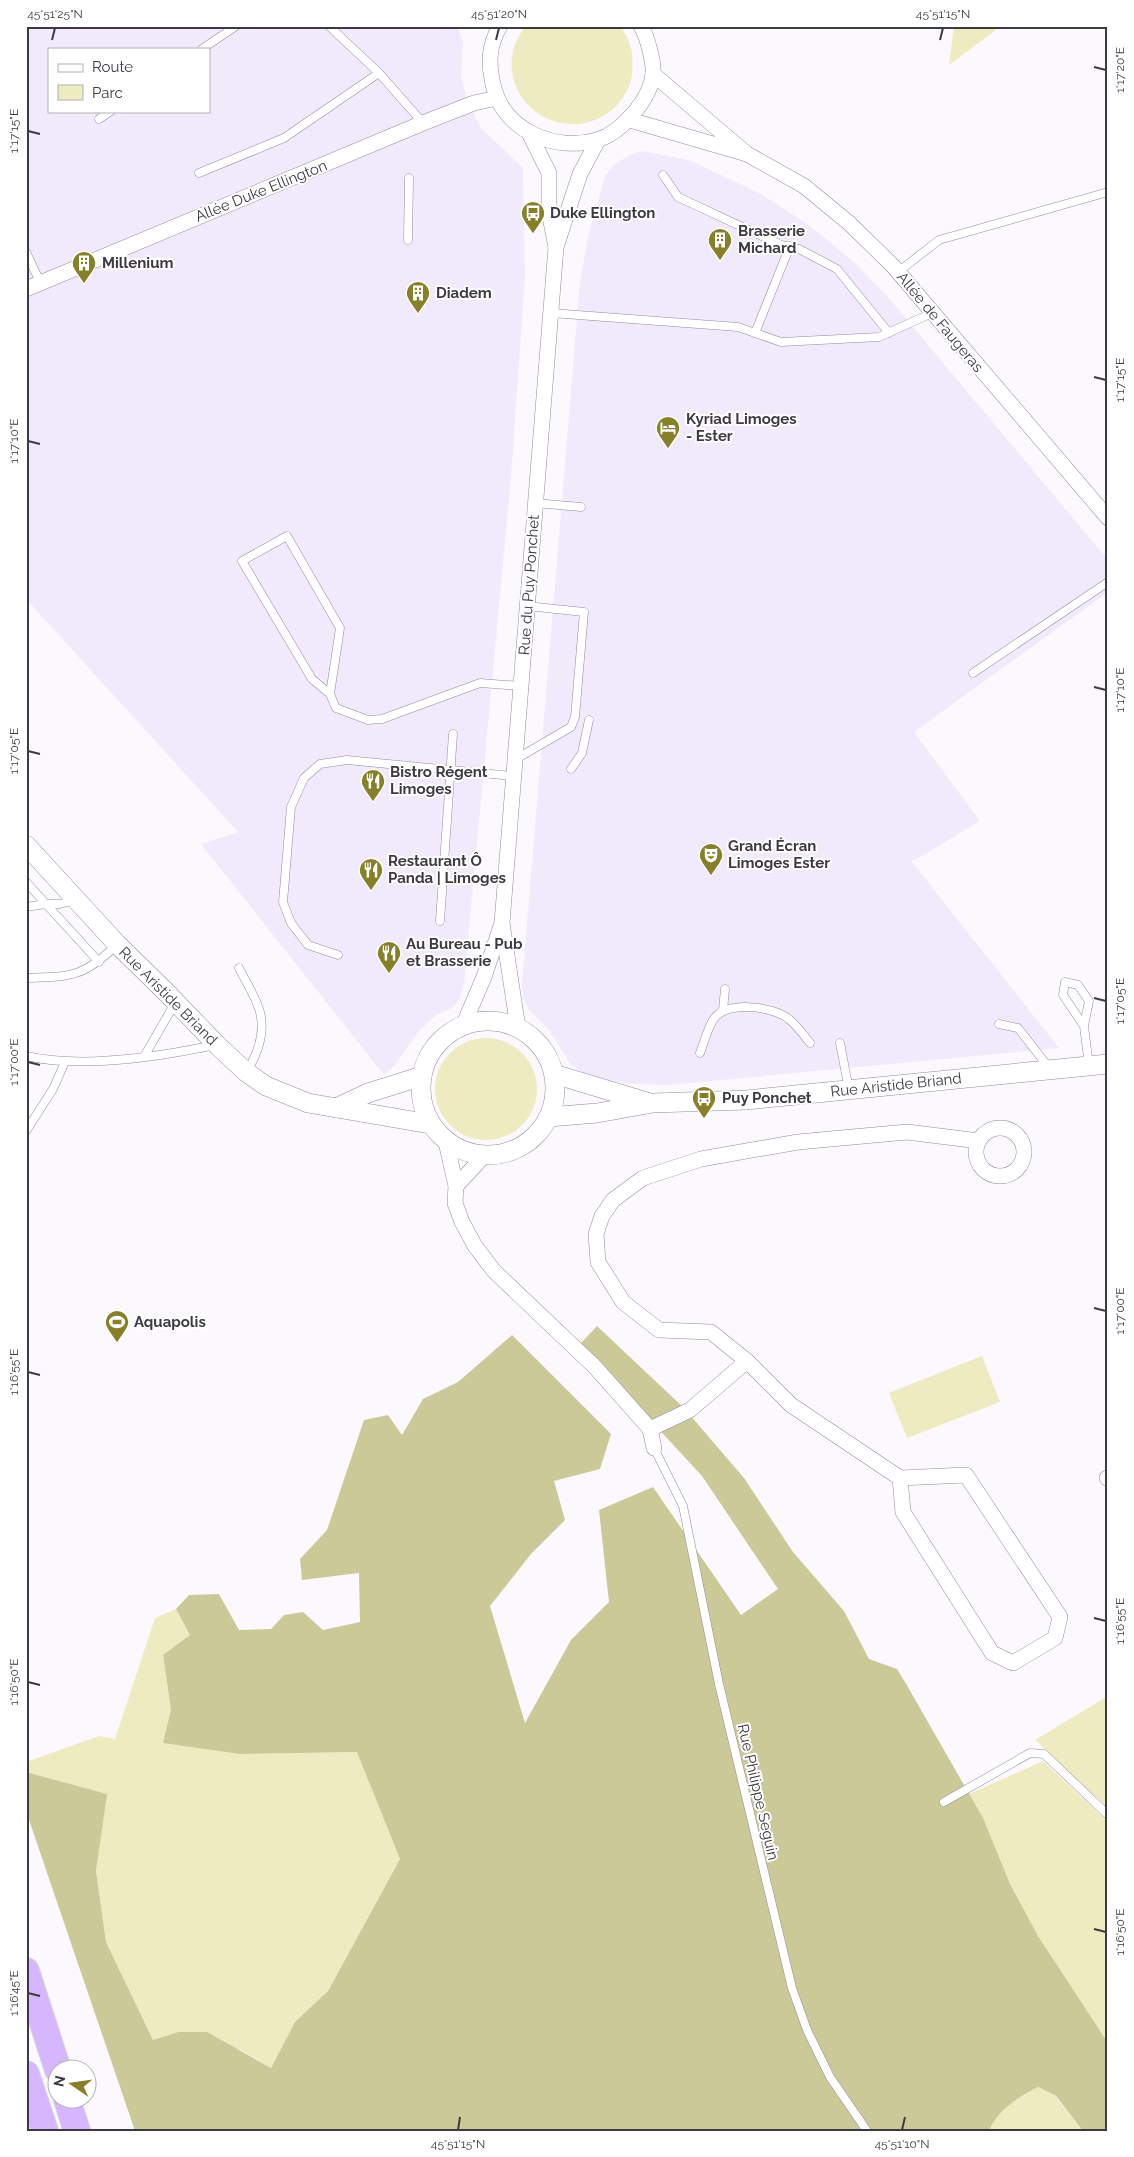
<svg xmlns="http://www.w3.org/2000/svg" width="1134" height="2157" font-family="Raleway,sans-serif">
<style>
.built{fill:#f1eafc;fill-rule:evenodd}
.green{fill:#edebbf}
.forest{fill:#ccc999}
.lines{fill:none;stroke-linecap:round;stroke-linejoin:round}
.service-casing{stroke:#938b9f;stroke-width:9}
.minor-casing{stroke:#938b9f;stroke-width:16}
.tertiary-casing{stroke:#938b9f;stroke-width:20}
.motorway-casing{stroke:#d8d8d9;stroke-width:28}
.service{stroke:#fff;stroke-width:8}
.minor{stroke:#fff;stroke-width:15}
.tertiary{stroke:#fff;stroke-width:19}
.motorway{stroke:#d5b6ff;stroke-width:26}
.ticks{fill:none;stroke:#3e3a43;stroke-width:2}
.labels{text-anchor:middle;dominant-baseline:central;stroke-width:4;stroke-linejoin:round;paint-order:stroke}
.street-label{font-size:15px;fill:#3e3a43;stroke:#fff}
.poi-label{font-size:15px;font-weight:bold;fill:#3e3a43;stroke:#fff;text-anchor:start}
.neatline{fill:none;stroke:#3e3a43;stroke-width:2}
.ticks-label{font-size:12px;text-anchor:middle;fill:#3e3a43}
</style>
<rect width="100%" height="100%" fill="#fbf9fe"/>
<g class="built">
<path d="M 26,26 L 457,26 L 463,42 L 461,77 L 468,103 L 481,128 L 523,168 L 525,279 L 511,477 L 464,983 L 460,998 L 453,1007 L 435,1016 L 417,1033 L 395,1065 L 384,1075 L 201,844 L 238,832 L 26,599 ZM 49,49 L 209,49 L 209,111 L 49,111 Z"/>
<path d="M 642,151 L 689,160 L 761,194 L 809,225 L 855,263 L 888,297 L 1108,560 L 1108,592 L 914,732 L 980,821 L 912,862 L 1059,1048 L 668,1085 L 635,1084 L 610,1081 L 582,1072 L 571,1065 L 549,1030 L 529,1010 L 523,997 L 522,984 L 580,282 L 588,237 L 605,176 L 614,165 L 628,156 Z"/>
</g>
<g class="green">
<path d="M 525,26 L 620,26 C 631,40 634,55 632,73 C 631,87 623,99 613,109 C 567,148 498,106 514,47 C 516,40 521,33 525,26 Z"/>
<path d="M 954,26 L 1001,26 L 949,65 Z"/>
<circle cx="486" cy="1089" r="51"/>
<path d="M 982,1356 L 1000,1402 L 907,1438 L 889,1393 Z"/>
<path d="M 176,1609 L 190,1635 L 163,1655 L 171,1710 L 240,1754 L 358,1752 L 400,1859 L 328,1991 L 295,2022 L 271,2068 L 241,2050 L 178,2032 L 153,2040 L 106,1942 L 96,1871 L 106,1794 L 26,1772 L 26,1762 L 99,1736 L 115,1739 L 155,1618 Z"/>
<path d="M 1108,1696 L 1108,1808 L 1035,1740 Z"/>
<path d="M 1043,1761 L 1108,1822 L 1108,2043 C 1074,1991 1037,1940 1010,1884 C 996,1854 986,1823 969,1794 Z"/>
<path d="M 1038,2087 L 1055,2096 L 1083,2131 L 989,2131 C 997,2110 1020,2096 1038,2087 Z"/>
</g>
<path class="forest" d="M 597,1326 L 684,1408 L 744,1478 L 793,1552 L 844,1611 L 869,1659 L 897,1669 L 905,1682 L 983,1818 L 1010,1884 L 1038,1936 L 1108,2043 L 1108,2131 L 1083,2131 L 1056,2096 L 1038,2087 C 1020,2096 997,2110 989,2131 L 135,2131 L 26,1811 L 26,1772 L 107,1794 L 96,1871 L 106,1942 L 153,2040 L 178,2032 L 207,2032 L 271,2068 L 295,2022 L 328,1991 L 400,1859 L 357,1752 L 240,1754 L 163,1743 L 171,1710 L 163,1655 L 190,1635 L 176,1609 L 189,1595 L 219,1594 L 239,1630 L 271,1629 L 284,1615 L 303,1612 L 323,1630 L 360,1622 L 359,1573 L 302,1580 L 300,1559 L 327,1530 L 364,1420 L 388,1415 L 402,1435 L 423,1399 L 458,1382 L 512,1335 L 611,1434 L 600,1469 L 554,1481 L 565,1520 L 531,1554 L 490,1606 L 525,1723 L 571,1640 L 609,1602 L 599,1510 L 653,1487 L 741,1615 L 778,1589 L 702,1476 L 580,1344 Z"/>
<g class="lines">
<g class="service-casing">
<g id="service">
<path d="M 329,26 L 379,73 L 423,123"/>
<path d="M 202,49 L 236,26"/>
<path d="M 99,119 L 111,111"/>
<path d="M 199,173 L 284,138 L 379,73"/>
<path d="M 663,175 L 678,197 L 781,245 L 799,249 L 837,269 L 889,333"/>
<path d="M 408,240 L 409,178"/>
<path d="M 26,252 L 40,282"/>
<path d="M 898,272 L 939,240 L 1108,192"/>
<path d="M 551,313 L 738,327 L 781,342 L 879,337 L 932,313"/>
<path d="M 755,333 L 790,246"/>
<path d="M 535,503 L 581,507"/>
<path d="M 973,673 L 1108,582"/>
<path d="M 330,694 L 340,628 L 287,536 L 242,561 L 312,679 L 330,694 L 336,708 L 368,720 L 382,719 L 480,683 L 522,686"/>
<path d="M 516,759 L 571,727 L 575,717 L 584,612 L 527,606"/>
<path d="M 571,769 L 582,753 L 589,720"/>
<path d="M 26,882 L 46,904 L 26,907"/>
<path d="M 46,904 L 99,962"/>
<path d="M 46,904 L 60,904 L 74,900"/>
<path d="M 440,921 L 453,734"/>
<path d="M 338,955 L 308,945 L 291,923 L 283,902 L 291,807 L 304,778 L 320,764 L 347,760 L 513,776"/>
<path d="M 239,968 C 254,998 269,1014 258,1048 C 255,1057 252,1064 246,1072"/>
<path d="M 26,978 C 69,977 85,977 116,945"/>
<path d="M 723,1010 L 725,989"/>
<path d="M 999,1024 L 1018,1028 L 1050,1069"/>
<path d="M 1084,1026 L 1089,1001 L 1078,985 L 1065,982 L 1063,995 L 1084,1026 L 1089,1066"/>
<path d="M 840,1043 L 849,1090"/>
<path d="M 700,1053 C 704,1043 707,1030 713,1020 C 726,1000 772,1006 789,1019 C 797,1026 804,1035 810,1043"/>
<path d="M 145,1055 L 175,1003"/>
<path d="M 26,1056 C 83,1069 158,1057 215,1045"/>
<path d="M 26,1131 L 53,1089 L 65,1062"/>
<path d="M 654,1448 L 683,1506 L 719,1684 L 792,1988 L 807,2030 L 830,2077 L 867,2131"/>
<path d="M 944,1802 L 1030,1753 L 1044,1754 L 1108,1815"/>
</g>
</g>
<g class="minor-casing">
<g id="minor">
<path d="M 500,26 C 488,46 488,65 494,88 C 505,131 555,152 597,140 C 621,133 651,99 653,73 C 654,62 647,36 641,26"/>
<path d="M 630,120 L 747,154 L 653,74"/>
<path d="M 529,133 L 549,173 L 549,212 L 556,247"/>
<path d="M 747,154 L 804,186 L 849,223 L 893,266 L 1108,518"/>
<path d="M 26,289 L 423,123 L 474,103 L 497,98"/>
<path d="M 463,1026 L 484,977 L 501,926"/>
<path d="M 518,1028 L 502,923 L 556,247 L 580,174 L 598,140"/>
<circle cx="1000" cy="1152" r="24"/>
<path d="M 446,1142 L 456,1186 L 455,1203 L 462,1222 L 475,1246 L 494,1271 L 595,1367 L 650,1429 L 654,1448"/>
<path d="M 456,1186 L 484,1156"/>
<path d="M 650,1429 L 690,1410 L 747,1361"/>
<path d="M 966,1475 L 1060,1617 L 1055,1638 L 1013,1663 L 992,1653 L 903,1512 L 900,1478 Z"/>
<path d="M 900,1478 L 791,1405 L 747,1361 L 711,1332 L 659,1330 L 623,1302 L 598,1262 L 596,1234 L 602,1216 L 613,1200 L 643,1178 L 701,1159 L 798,1142 L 907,1132 L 979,1141"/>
<path d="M 1107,1478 L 1108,1478"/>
</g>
</g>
<g class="tertiary-casing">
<g id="tertiary">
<path d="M 26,845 L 117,944 L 166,992 L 217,1045 L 246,1072 L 266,1086 L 308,1103 L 430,1124"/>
<circle cx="488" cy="1088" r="67"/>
<path d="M 554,1074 L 647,1102"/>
<path d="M 336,1108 L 368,1093 L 422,1076"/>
<path d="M 549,1117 L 597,1113 L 653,1103 L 746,1100 L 1108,1064"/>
</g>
</g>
<g class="motorway-casing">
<g id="motorway">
<path d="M 26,1971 L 58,2070"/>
<path d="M 26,2074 L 45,2131"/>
<path d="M 67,2100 L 77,2131"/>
</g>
</g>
<use href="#service" class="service"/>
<use href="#minor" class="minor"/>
<use href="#tertiary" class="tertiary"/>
<use href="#motorway" class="motorway"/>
</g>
<path class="ticks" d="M 52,40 L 55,28M 496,40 L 499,28M 940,40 L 943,28M 1094,67 L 1106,70M 28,131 L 40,134M 1094,377 L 1106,380M 28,441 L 40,444M 1094,687 L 1106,690M 28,751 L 40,754M 1094,998 L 1106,1001M 28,1062 L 40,1065M 1094,1308 L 1106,1311M 28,1372 L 40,1375M 1094,1618 L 1106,1621M 28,1682 L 40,1685M 1094,1929 L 1106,1932M 28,1993 L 40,1996M 458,2130 L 460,2117M 902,2130 L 905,2117"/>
<defs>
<g id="bus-pin" transform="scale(1.25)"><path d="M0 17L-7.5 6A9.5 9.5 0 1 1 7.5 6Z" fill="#878028" stroke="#fff"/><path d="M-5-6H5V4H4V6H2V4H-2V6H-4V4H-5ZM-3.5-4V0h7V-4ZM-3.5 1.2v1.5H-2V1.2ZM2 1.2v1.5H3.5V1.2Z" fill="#fff"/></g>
<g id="building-pin" transform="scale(1.25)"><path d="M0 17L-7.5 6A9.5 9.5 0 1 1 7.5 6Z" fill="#878028" stroke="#fff"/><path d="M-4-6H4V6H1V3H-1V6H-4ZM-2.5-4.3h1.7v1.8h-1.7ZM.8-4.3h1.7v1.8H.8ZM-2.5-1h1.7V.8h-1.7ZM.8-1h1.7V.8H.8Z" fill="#fff"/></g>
<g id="hotel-pin" transform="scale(1.25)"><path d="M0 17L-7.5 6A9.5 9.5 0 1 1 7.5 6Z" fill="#878028" stroke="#fff"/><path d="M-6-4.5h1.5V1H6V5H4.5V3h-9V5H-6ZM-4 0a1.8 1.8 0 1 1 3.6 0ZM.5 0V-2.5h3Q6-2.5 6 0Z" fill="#fff"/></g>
<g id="restaurant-pin" transform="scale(1.25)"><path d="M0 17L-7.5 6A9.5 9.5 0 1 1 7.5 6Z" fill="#878028" stroke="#fff"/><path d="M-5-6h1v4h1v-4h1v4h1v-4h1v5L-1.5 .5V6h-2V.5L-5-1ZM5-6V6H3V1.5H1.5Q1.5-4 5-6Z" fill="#fff"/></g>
<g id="theatre-pin" transform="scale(1.25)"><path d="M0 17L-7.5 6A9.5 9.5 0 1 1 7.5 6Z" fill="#878028" stroke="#fff"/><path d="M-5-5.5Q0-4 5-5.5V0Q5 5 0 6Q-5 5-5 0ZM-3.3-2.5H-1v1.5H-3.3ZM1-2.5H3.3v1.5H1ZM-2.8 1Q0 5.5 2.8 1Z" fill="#fff"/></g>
<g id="stadium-pin" transform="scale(1.25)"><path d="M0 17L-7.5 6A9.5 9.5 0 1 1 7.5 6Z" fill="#878028" stroke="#fff"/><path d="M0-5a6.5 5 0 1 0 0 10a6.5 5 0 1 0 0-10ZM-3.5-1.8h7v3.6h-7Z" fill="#fff"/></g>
</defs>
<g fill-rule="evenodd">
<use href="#bus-pin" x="533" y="213"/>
<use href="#building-pin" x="720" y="240"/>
<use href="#building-pin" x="84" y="263"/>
<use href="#building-pin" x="418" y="293"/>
<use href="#hotel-pin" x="668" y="428"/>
<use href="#restaurant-pin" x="373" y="781"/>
<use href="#theatre-pin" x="711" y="855"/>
<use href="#restaurant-pin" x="371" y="870"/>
<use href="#restaurant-pin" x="389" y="953"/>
<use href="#bus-pin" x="704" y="1098"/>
<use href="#stadium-pin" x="117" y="1322"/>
</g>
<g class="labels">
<g class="street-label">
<text transform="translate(261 191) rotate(-22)">Allée Duke Ellington</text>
<text transform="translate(940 322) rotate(50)">Allée de Faugeras</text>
<text transform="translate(529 585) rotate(-86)">Rue du Puy Ponchet</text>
<text transform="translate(168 996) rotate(45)">Rue Aristide Briand</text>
<text transform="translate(896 1085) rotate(-6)">Rue Aristide Briand</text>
<text transform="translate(758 1792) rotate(77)">Rue Philippe Seguin</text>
</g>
<g class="poi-label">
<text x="550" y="213">Duke Ellington</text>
<text x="738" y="231">Brasserie<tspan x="738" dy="17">Michard</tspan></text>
<text x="102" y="263">Millenium</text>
<text x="436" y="293">Diadem</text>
<text x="686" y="419">Kyriad Limoges<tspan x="686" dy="17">- Ester</tspan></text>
<text x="390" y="772">Bistro Régent<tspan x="390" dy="17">Limoges</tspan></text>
<text x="728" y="846">Grand Écran<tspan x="728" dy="17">Limoges Ester</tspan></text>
<text x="388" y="861">Restaurant Ô<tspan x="388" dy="17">Panda | Limoges</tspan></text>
<text x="406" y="944">Au Bureau - Pub<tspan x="406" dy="17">et Brasserie</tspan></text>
<text x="722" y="1098">Puy Ponchet</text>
<text x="134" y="1322">Aquapolis</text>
</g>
</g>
<rect width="1134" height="2157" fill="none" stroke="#ffffff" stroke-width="55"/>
<rect x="48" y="48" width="162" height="65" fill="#ffffff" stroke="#b2b0b4"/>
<rect x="58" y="64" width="25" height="8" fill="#ffffff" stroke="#b2b0b4"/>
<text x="92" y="72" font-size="15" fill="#3e3a43">Route</text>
<rect x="58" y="85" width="25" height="15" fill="#edebbf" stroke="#b2b0b4"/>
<text x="92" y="98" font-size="15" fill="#3e3a43">Parc</text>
<g transform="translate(72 2084) rotate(283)"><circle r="24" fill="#ffffff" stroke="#b2b0b4"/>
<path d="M0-4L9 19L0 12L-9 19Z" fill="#878028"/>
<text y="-8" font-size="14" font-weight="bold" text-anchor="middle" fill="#3e3a43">N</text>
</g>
<rect x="28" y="28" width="1078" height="2102" class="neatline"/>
<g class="ticks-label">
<text x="55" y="18">45°51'25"N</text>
<text x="499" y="18">45°51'20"N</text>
<text x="943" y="18">45°51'15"N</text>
<text transform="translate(1120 70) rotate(-90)" y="4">1°17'20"E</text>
<text transform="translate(14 131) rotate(-90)" y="4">1°17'15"E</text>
<text transform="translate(1120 380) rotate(-90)" y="4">1°17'15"E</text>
<text transform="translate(14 441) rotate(-90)" y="4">1°17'10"E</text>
<text transform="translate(1120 690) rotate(-90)" y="4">1°17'10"E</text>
<text transform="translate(14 751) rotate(-90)" y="4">1°17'05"E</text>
<text transform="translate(1120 1001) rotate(-90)" y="4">1°17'05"E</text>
<text transform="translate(14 1062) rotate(-90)" y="4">1°17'00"E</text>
<text transform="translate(1120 1311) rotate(-90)" y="4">1°17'00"E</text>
<text transform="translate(14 1372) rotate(-90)" y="4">1°16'55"E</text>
<text transform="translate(1120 1621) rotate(-90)" y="4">1°16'55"E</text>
<text transform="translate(14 1682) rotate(-90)" y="4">1°16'50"E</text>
<text transform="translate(1120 1932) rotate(-90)" y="4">1°16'50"E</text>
<text transform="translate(14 1993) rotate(-90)" y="4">1°16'45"E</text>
<text x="458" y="2148">45°51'15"N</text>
<text x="902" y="2148">45°51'10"N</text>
</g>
</svg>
